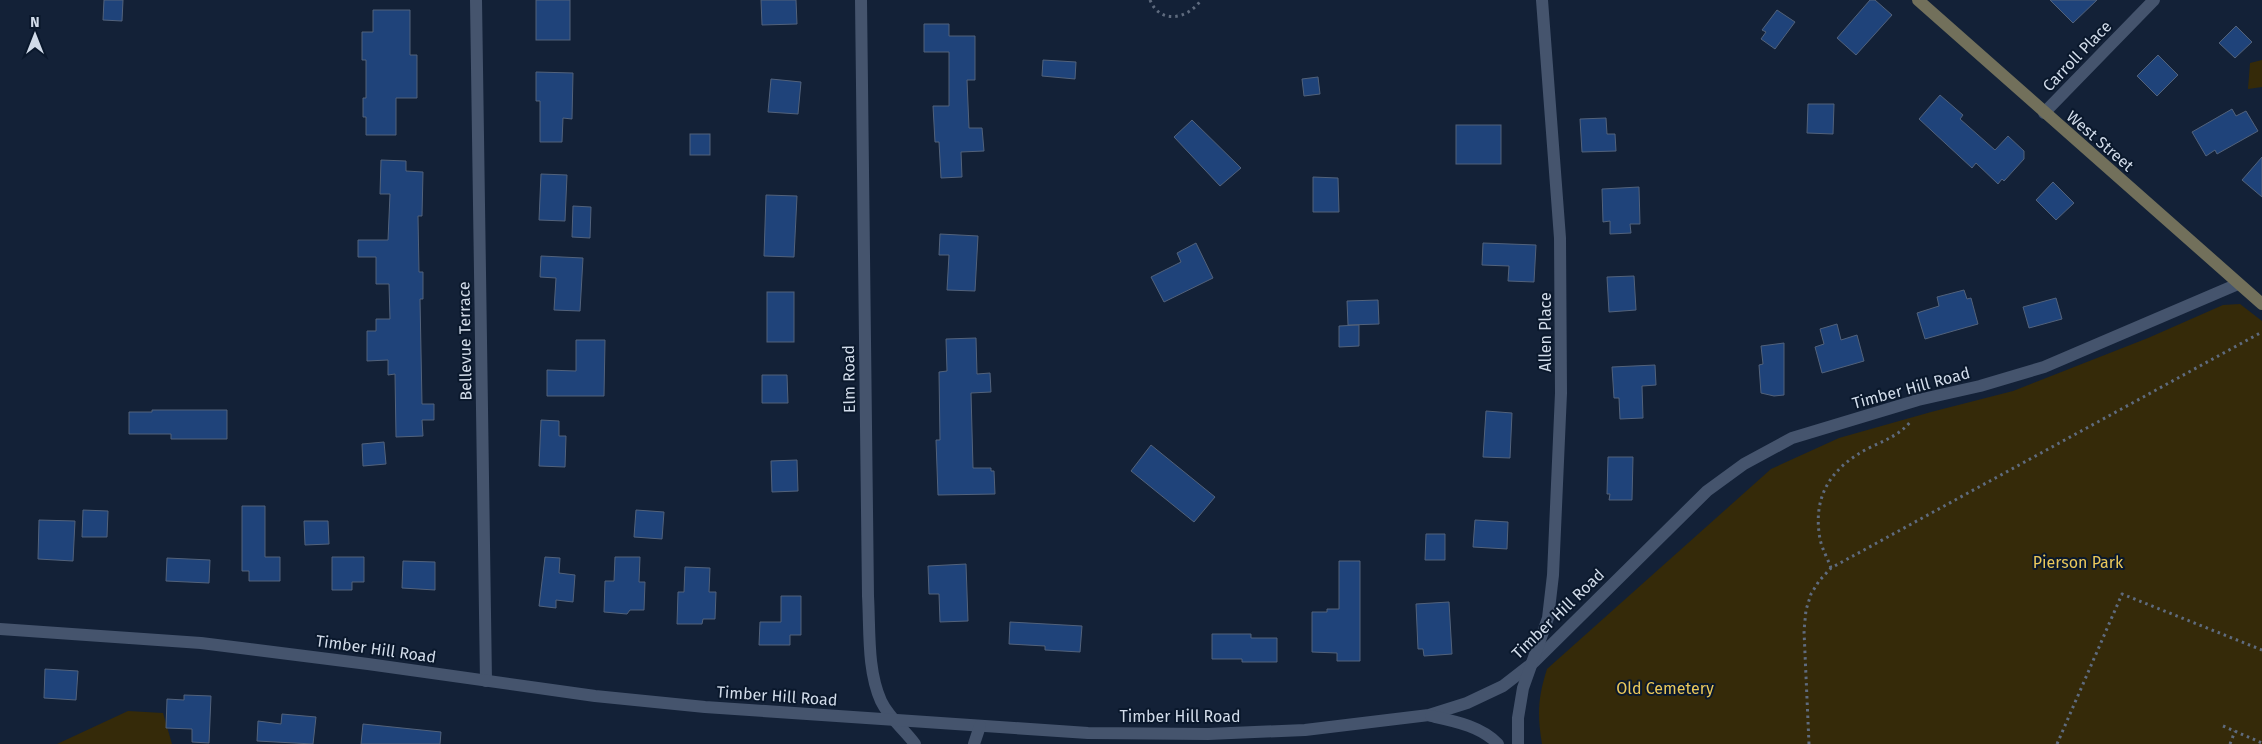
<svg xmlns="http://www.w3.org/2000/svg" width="2262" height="744" font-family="'Fira Sans',sans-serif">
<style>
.green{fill:#352a09}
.building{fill:#1f437a;stroke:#52627b}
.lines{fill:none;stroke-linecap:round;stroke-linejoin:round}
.path{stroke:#5f6b7e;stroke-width:3;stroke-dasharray:2.5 4;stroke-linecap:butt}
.minor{stroke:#45546d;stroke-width:12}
.secondary{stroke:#72705b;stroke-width:12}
.labels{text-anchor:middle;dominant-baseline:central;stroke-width:4;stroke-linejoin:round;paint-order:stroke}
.street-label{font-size:16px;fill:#d2dcea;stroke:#0a182c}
.park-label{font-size:16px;fill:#ebc85b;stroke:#0a182c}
</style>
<rect width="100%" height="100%" fill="#132137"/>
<g class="green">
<path d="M 2262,60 L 2262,87 L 2248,89 L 2250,63 Z"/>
<path d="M 2240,304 L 2262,321 L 2262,744 L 1542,744 C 1537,715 1538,697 1547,669 L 1771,469 L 1839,438 L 1931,412 L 2013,391 L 2148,338 L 2223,305 Z"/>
<path d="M 128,711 L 163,713 L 172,744 L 57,744 Z"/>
</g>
<g class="building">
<path d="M 104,0 L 123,0 L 122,21 L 103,20 Z"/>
<rect x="536" y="0" width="34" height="40"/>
<path d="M 761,0 L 796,0 L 797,24 L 762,25 Z"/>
<path d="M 1870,0 L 1875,0 L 1892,15 L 1856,55 L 1837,38 Z"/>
<path d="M 2050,0 L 2097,0 L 2073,23 Z"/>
<path d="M 373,10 L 410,10 L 410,55 L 417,55 L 417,98 L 396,98 L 396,135 L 366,135 L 366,117 L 363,117 L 363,98 L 366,98 L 366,60 L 362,60 L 362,32 L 373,32 Z"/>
<path d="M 1777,10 L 1795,22 L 1775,49 L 1761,39 L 1766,32 L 1762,30 Z"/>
<path d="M 924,24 L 949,24 L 949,36 L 975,36 L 975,80 L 967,80 L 969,128 L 982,128 L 984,151 L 961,152 L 962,177 L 941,178 L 939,142 L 935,142 L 933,106 L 949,106 L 949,52 L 924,52 Z"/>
<path d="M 2236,26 L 2252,42 L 2235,58 L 2219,43 Z"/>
<path d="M 2158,55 L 2178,75 L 2157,96 L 2137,76 Z"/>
<path d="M 1043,60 L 1076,62 L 1075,79 L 1042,76 Z"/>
<path d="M 536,72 L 573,73 L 572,119 L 563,118 L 562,142 L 540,142 L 540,101 L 536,101 Z"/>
<path d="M 1318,77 L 1320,94 L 1304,96 L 1302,79 Z"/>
<path d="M 771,79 L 801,82 L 798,114 L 768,112 Z"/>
<path d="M 1940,95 L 1963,115 L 1960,119 L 1995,150 L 2008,136 L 2024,151 L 2024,159 L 2004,181 L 2002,179 L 1998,184 L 1976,163 L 1972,168 L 1919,119 Z"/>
<path d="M 1808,104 L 1834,104 L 1833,134 L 1807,133 Z"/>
<path d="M 2232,109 L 2236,116 L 2246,111 L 2258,131 L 2217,154 L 2215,150 L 2206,156 L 2192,132 Z"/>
<path d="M 1606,118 L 1607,134 L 1615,134 L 1616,151 L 1582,152 L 1580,119 Z"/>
<path d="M 1192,120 L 1241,168 L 1220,186 L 1174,137 Z"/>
<rect x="1456" y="125" width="45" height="39"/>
<rect x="690" y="134" width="20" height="21"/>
<path d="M 2262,157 L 2262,197 L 2242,180 Z"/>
<path d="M 381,160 L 406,161 L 406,171 L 423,172 L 422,216 L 418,216 L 419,272 L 423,272 L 423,299 L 420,299 L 422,404 L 434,404 L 434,420 L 422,420 L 423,436 L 396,437 L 395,374 L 388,375 L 388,360 L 367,361 L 367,331 L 376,331 L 376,319 L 390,319 L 389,284 L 376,284 L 376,257 L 358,257 L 358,240 L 388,240 L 390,194 L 380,194 Z"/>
<path d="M 541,174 L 567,175 L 565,221 L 539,220 Z"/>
<path d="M 1313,177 L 1338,178 L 1339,212 L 1313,212 Z"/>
<path d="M 2053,182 L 2074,203 L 2056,220 L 2036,200 Z"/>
<path d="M 1639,187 L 1640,224 L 1630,224 L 1631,233 L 1610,234 L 1610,221 L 1603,222 L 1602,189 Z"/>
<path d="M 766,195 L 797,196 L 794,257 L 764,256 Z"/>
<path d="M 573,206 L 591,207 L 590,238 L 572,237 Z"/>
<path d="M 940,234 L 978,236 L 975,291 L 947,290 L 949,255 L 939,255 Z"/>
<path d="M 1196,243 L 1213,278 L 1164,302 L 1151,277 L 1181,262 L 1177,253 Z"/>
<path d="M 1483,243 L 1536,245 L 1534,282 L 1508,281 L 1509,266 L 1482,265 Z"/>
<path d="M 541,256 L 583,258 L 580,311 L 554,310 L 556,278 L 540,277 Z"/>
<path d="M 1634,276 L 1636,310 L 1609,312 L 1607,277 Z"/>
<path d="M 1964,290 L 1967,299 L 1971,298 L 1978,324 L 1925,339 L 1917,313 L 1939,306 L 1937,297 Z"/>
<rect x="767" y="292" width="27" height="50"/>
<path d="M 2056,298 L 2062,319 L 2029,328 L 2023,307 Z"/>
<path d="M 1378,300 L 1379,324 L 1348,325 L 1347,301 Z"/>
<path d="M 1837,324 L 1841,340 L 1857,335 L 1864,361 L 1822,373 L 1815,347 L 1824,344 L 1820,329 Z"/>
<path d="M 1359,325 L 1359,346 L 1339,347 L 1339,326 Z"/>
<path d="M 976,338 L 977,374 L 990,373 L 991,392 L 971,393 L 973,468 L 991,468 L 991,471 L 994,471 L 995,494 L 938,495 L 936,440 L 940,440 L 939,372 L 947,371 L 946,339 Z"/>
<path d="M 576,340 L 605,340 L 604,396 L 547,396 L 547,370 L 576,371 Z"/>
<path d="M 1784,343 L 1784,395 L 1774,396 L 1761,393 L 1759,365 L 1763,364 L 1761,346 Z"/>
<path d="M 1655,365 L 1656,385 L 1642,386 L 1643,418 L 1620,419 L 1619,398 L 1614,398 L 1612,367 Z"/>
<path d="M 762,375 L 787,375 L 788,403 L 762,403 Z"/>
<path d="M 152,410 L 227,410 L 227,439 L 171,439 L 171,434 L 129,434 L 129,412 L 152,412 Z"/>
<path d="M 1486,411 L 1512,413 L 1510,458 L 1483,457 Z"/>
<path d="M 541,420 L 559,421 L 559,436 L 566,436 L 565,467 L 539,466 Z"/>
<path d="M 384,442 L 386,464 L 363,466 L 362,444 Z"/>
<path d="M 1151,445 L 1215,497 L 1194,522 L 1131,471 Z"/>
<path d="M 1608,457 L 1633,457 L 1632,500 L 1609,500 L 1610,494 L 1607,494 Z"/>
<path d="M 797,460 L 798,491 L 772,492 L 771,461 Z"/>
<path d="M 242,506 L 265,506 L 265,557 L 280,557 L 280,581 L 249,581 L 249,571 L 242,571 Z"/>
<path d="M 83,510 L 108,511 L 107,537 L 82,537 Z"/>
<path d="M 636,510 L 664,512 L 662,539 L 634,537 Z"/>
<path d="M 39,520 L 75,521 L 73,561 L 38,559 Z"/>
<path d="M 1475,520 L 1508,522 L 1507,549 L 1473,547 Z"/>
<path d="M 304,521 L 328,521 L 329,544 L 305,545 Z"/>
<path d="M 1426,534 L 1445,534 L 1445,560 L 1425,560 Z"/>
<path d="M 332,557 L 364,557 L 364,582 L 352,582 L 352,590 L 332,590 Z"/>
<path d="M 545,557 L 560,558 L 559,573 L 575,575 L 573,602 L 556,600 L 556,608 L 539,606 Z"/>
<path d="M 615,557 L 640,557 L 639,582 L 645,582 L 644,610 L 630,610 L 627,614 L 604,612 L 605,581 L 614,581 Z"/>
<path d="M 167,558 L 210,560 L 209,583 L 166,581 Z"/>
<path d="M 403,561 L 435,562 L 435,590 L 402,588 Z"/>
<path d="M 1339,561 L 1360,561 L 1360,661 L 1337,661 L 1337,653 L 1312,652 L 1312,612 L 1327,612 L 1327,609 L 1339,609 Z"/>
<path d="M 966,564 L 968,621 L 940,622 L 939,594 L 929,594 L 928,566 Z"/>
<path d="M 685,567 L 710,568 L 709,592 L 716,592 L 715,619 L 703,619 L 702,624 L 677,624 L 678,592 L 684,592 Z"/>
<path d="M 781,596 L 801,596 L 801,635 L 790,635 L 790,645 L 759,645 L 760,622 L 781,622 Z"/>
<path d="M 1449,602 L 1452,654 L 1424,656 L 1423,649 L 1418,649 L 1416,604 Z"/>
<path d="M 1010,622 L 1082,626 L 1080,652 L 1045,650 L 1045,646 L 1009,644 Z"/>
<path d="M 1212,634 L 1251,634 L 1251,638 L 1277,638 L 1277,662 L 1242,662 L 1242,659 L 1212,659 Z"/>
<path d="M 45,669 L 78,671 L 76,700 L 44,698 Z"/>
<path d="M 184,695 L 211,696 L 209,743 L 192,742 L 192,729 L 166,728 L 167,699 L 184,700 Z"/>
<path d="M 282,714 L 316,717 L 313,744 L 257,741 L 258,721 L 281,724 Z"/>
<path d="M 363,724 L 441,732 L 440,744 L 361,744 Z"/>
</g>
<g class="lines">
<g class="path">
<path d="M 1150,0 C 1160,25 1188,19 1201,0"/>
<path d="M 1831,568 C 1828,559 1822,549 1820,539 C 1812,495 1832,467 1869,448 C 1885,440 1900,435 1911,421"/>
<path d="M 2223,726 L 2262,743"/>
<path d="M 1809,744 L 1804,631 L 1806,610 L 1811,594 L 1819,581 L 1831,568 L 2262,332"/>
<path d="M 2057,744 L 2122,594 L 2262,650"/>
<path d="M 2230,744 L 2235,731"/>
</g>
<g class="minor">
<path d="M 476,0 L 486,681"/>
<path d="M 861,0 L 868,596 C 870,630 867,670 881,701 C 889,718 904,729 915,744"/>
<path d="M 2044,113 L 2154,0"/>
<path d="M 0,629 L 201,643 L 368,664 L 595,696 L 705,707 L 1088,733 L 1208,734 L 1305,730 L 1429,715 L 1467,703 L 1503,686 L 1534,662 L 1707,491 L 1744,464 L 1792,438 L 1918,400 L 1980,386 L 2044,367 L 2238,284"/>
<path d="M 1431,716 C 1454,721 1481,726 1498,744"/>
<path d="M 974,744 L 980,726"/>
<path d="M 1518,744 L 1518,718 L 1523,688 L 1548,618 L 1553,575 L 1561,393 L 1560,238 L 1542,0"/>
</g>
<path class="secondary" d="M 1918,0 L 2262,304"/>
</g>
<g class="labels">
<g class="street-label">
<text transform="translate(2077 56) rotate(-46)">Carroll Place</text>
<text transform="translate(2100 141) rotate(41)">West Street</text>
<text transform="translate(1545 332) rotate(-90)">Allen Place</text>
<text transform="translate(465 341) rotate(-91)">Bellevue Terrace</text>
<text transform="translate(849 379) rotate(-91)">Elm Road</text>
<text transform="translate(1911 388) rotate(-15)">Timber Hill Road</text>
<text transform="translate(1558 614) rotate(-44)">Timber Hill Road</text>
<text transform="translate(376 649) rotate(8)">Timber Hill Road</text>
<text transform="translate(777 696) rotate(4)">Timber Hill Road</text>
<text x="1180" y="716">Timber Hill Road</text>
</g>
<g class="park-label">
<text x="2078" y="562">Pierson Park</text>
<text x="1665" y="688">Old Cemetery</text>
</g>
</g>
<g transform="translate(35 35)" stroke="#0a182c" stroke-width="4" paint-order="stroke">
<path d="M0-4L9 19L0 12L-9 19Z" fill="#d2dcea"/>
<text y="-8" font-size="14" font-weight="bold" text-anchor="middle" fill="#d2dcea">N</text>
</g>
</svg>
